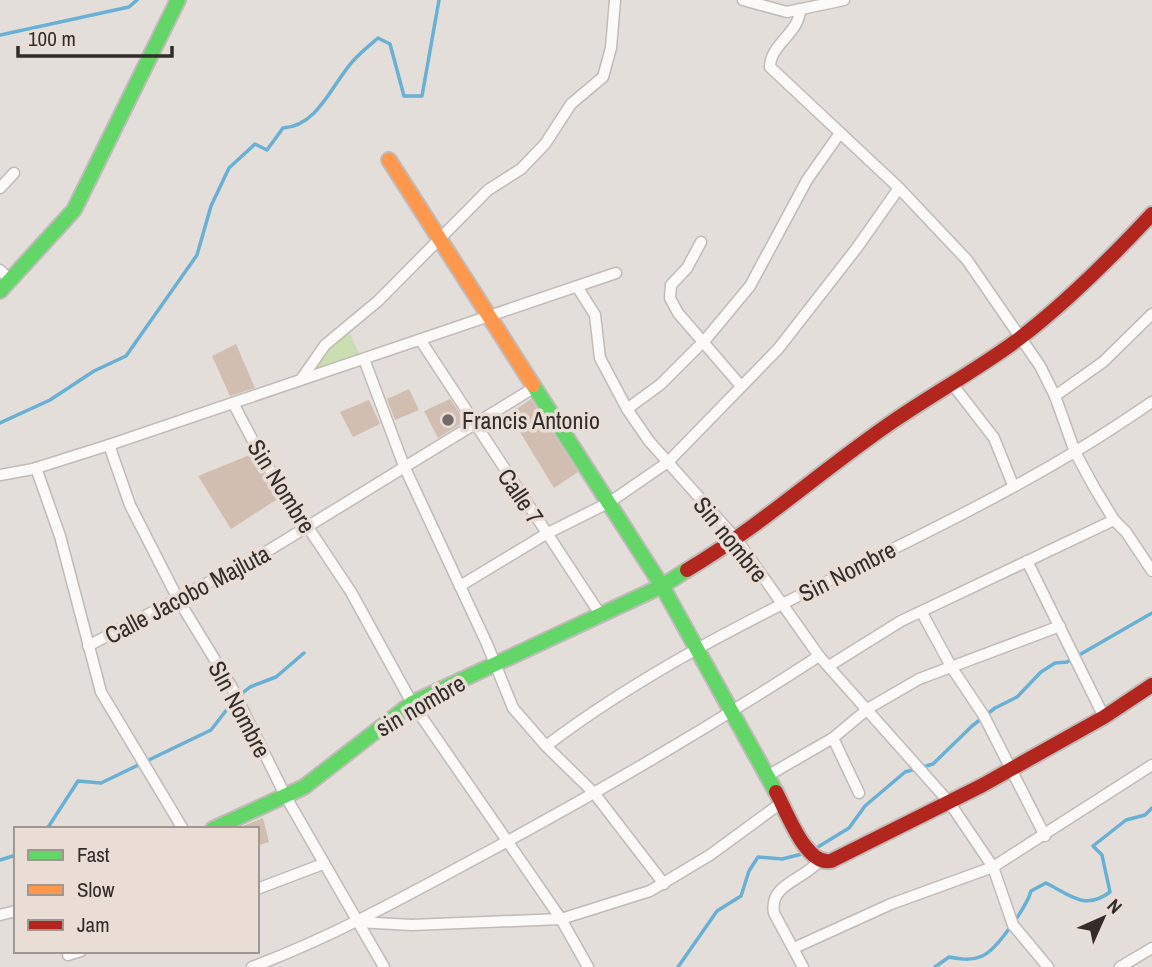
<svg xmlns="http://www.w3.org/2000/svg" width="1152" height="967" font-family="'Archivo Narrow',sans-serif">
<style>
.green{fill:#c9dfb2}
.lines{fill:none;stroke-linecap:round;stroke-linejoin:round}
.stream{stroke:#68b0d4;stroke-width:3.5}
.building{fill:#d1beb1}
.street-casing{stroke:#c0bbb8;stroke-width:13}
.fast-casing{stroke:#c0bbb8;stroke-width:18}
.slow-casing{stroke:#c0bbb8;stroke-width:18}
.jam-casing{stroke:#c0bbb8;stroke-width:18}
.street{stroke:#fbfaf9;stroke-width:10}
.fast{stroke:#63d668;stroke-width:14}
.slow{stroke:#ff974d;stroke-width:14}
.jam{stroke:#b3261e;stroke-width:14}
.poi-dot{fill:#706b68;stroke:#e9ddd5;stroke-width:2.5}
.labels{text-anchor:middle;dominant-baseline:central;stroke-width:7;stroke-linejoin:round;paint-order:stroke}
.poi-label{font-size:24px;fill:#322d2a;stroke:#e9ddd5;text-anchor:start}
.street-label{font-size:24px;fill:#322d2a;stroke:#e9ddd5}
</style>
<rect width="100%" height="100%" fill="#e4deda"/>
<path class="green" d="M 347,328 L 361,357 L 304,376 L 326,345 Z"/>
<g class="lines">
<g class="stream">
<path d="M 0,35 L 129,7 L 137,0"/>
<path d="M 0,423 L 50,400 L 94,371 L 126,356 L 197,255 L 211,206 L 229,168 L 255,144 L 267,150 L 283,128 C 318,126 332,84 353,61 C 361,52 370,45 378,38 L 390,44 L 404,96 L 422,96 L 439,0"/>
<path d="M 47,829 L 78,781 L 101,783 L 211,730 L 235,699 L 250,687 L 276,677 L 304,653"/>
<path d="M 813,850 L 849,828 L 865,806 L 905,772 L 933,764 L 972,726 L 995,708 L 1017,697 L 1041,672 L 1055,663 L 1067,662 L 1152,613"/>
<path d="M 0,860 L 16,855"/>
<path d="M 678,967 L 717,911 L 741,896 L 749,871 L 758,857 L 782,859 L 806,853"/>
<path d="M 935,967 L 949,957 C 960,959 971,961 982,956 C 996,951 1027,906 1031,891 L 1046,883 C 1070,895 1085,911 1110,892 L 1102,855 L 1093,846 L 1126,820 L 1145,815 L 1152,808"/>
</g>
</g>
<g class="building">
<path d="M 236,344 L 255,388 L 230,396 L 212,356 Z"/>
<path d="M 409,389 L 419,410 L 395,420 L 387,399 Z"/>
<path d="M 450,399 L 465,421 L 438,438 L 424,411 Z"/>
<path d="M 531,399 L 578,472 L 554,488 L 509,414 Z"/>
<path d="M 369,400 L 380,424 L 353,437 L 340,412 Z"/>
<path d="M 252,454 L 279,498 L 231,529 L 198,476 Z"/>
<path d="M 263,818 L 269,842 L 257,846 L 257,829 L 238,828 Z"/>
</g>
<g class="lines">
<g class="street-casing">
<g id="street">
<path d="M 743,0 L 787,12 L 844,0"/>
<path d="M 800,9 C 800,33 770,44 770,67 L 899,188 L 967,260 L 1040,366 L 1055,396 L 1075,452 L 1094,487 L 1114,520 L 1126,532 L 1152,571"/>
<path d="M 0,188 L 14,173"/>
<path d="M 701,242 L 687,268 L 671,285 L 670,298 L 678,313 L 741,386"/>
<path d="M 0,270 L 11,281"/>
<path d="M 578,288 L 595,315 L 600,358 L 627,409 L 649,441 L 737,540 L 819,656 L 949,802 L 993,867 L 1013,925 L 1048,967"/>
<path d="M 421,341 L 600,614"/>
<path d="M 364,359 L 404,466 L 487,644 L 513,708 L 546,746 L 594,793 L 664,884"/>
<path d="M 302,378 L 325,345 L 378,301 L 488,190 L 521,169 L 545,144 L 571,104 L 603,77 L 611,48 L 615,0"/>
<path d="M 953,385 L 994,438 L 1013,485"/>
<path d="M 1055,396 L 1103,362 L 1152,314"/>
<path d="M 233,403 L 262,458 L 351,592 L 412,703 L 561,919 L 588,967"/>
<path d="M 627,409 L 661,384 L 706,339 L 750,286 L 807,180 L 840,133"/>
<path d="M 109,445 L 130,505 L 179,601 L 231,686 L 286,797 L 384,967"/>
<path d="M 36,468 L 60,536 L 101,692 L 183,829"/>
<path d="M 0,475 L 33,469 L 109,445 L 616,273"/>
<path d="M 1027,561 L 1104,717"/>
<path d="M 460,586 L 546,534 L 610,502 L 668,462 L 778,349 L 856,249 L 899,188"/>
<path d="M 922,613 L 952,668 L 984,716 L 1045,836"/>
<path d="M 88,646 L 266,552 L 535,387"/>
<path d="M 829,666 L 901,621 L 1114,520"/>
<path d="M 833,738 L 859,793"/>
<path d="M 546,746 C 708,623 902,556 1076,451 C 1102,436 1127,419 1152,402"/>
<path d="M 767,776 L 833,738 L 869,708 L 919,679 L 1060,626"/>
<path d="M 257,889 L 323,864"/>
<path d="M 0,915 L 16,911"/>
<path d="M 357,922 L 412,925 L 561,919 L 650,891 L 710,855 L 781,803"/>
<path d="M 794,948 L 891,904 L 993,867 L 1152,765"/>
<path d="M 68,955 L 81,951"/>
<path d="M 252,967 C 327,939 397,901 467,863 C 587,799 705,730 819,656"/>
<path d="M 803,967 L 774,913 C 769,884 802,881 818,862"/>
<path d="M 1120,967 L 1152,948"/>
</g>
</g>
<g class="fast-casing">
<g id="fast">
<path d="M 0,291 L 74,210 L 178,0"/>
<path d="M 533,385 L 662,586 L 776,792"/>
<path d="M 213,829 L 304,787 L 412,703 L 662,586 L 687,570"/>
</g>
</g>
<g class="slow-casing">
<path id="slow" d="M 389,160 L 533,385"/>
</g>
<g class="jam-casing">
<g id="jam">
<path d="M 687,570 C 761,526 824,468 895,420 C 936,392 980,368 1020,338 C 1068,301 1111,258 1152,214"/>
<path d="M 776,792 C 787,812 806,866 831,861 L 981,786 L 1104,717 L 1152,685"/>
</g>
</g>
<use href="#street" class="street"/>
<use href="#fast" class="fast"/>
<use href="#slow" class="slow"/>
<use href="#jam" class="jam"/>
</g>
<circle class="poi-dot" cx="448" cy="420" r="7"/>
<g class="labels">
<g class="poi-label">
<text x="462" y="420">Francis Antonio</text>
</g>
<g class="street-label">
<text transform="translate(282 486) rotate(58)">Sin Nombre</text>
<text transform="translate(521 496) rotate(56)">Calle 7</text>
<text transform="translate(731 539) rotate(51)">Sin nombre</text>
<text transform="translate(847 571) rotate(-27)">Sin Nombre</text>
<text transform="translate(187 594) rotate(-28)">Calle Jacobo Majluta</text>
<text transform="translate(420 705) rotate(-30)">sin nombre</text>
<text transform="translate(240 709) rotate(62)">SIn Nombre</text>
</g>
</g>
<rect x="14" y="827" width="245" height="126" fill="#e9ddd5" stroke="#a09791" stroke-width="2"/>
<rect x="28" y="850" width="35" height="10" fill="#63d668" stroke="#a09791" stroke-width="2"/>
<text x="77" y="862" font-size="21" fill="#322d2a">Fast</text>
<rect x="28" y="885" width="35" height="10" fill="#ff974d" stroke="#a09791" stroke-width="2"/>
<text x="77" y="897" font-size="21" fill="#322d2a">Slow</text>
<rect x="28" y="920" width="35" height="10" fill="#b3261e" stroke="#a09791" stroke-width="2"/>
<text x="77" y="932" font-size="21" fill="#322d2a">Jam</text>
<g transform="translate(1103 918) rotate(45)" stroke="#e9ddd5" stroke-width="5" paint-order="stroke">
<path d="M0-5L12 26L0 18L-12 26Z" fill="#322d2a"/>
<text y="-10" font-size="19" font-weight="bold" text-anchor="middle" fill="#322d2a">N</text>
</g>
<path d="M18 46v10h154v-10" fill="none" stroke="#322d2a" stroke-width="3.5"/>
<text x="28" y="46" font-size="21" fill="#322d2a" stroke="#e9ddd5" stroke-width="5" paint-order="stroke">100 m</text>
</svg>
